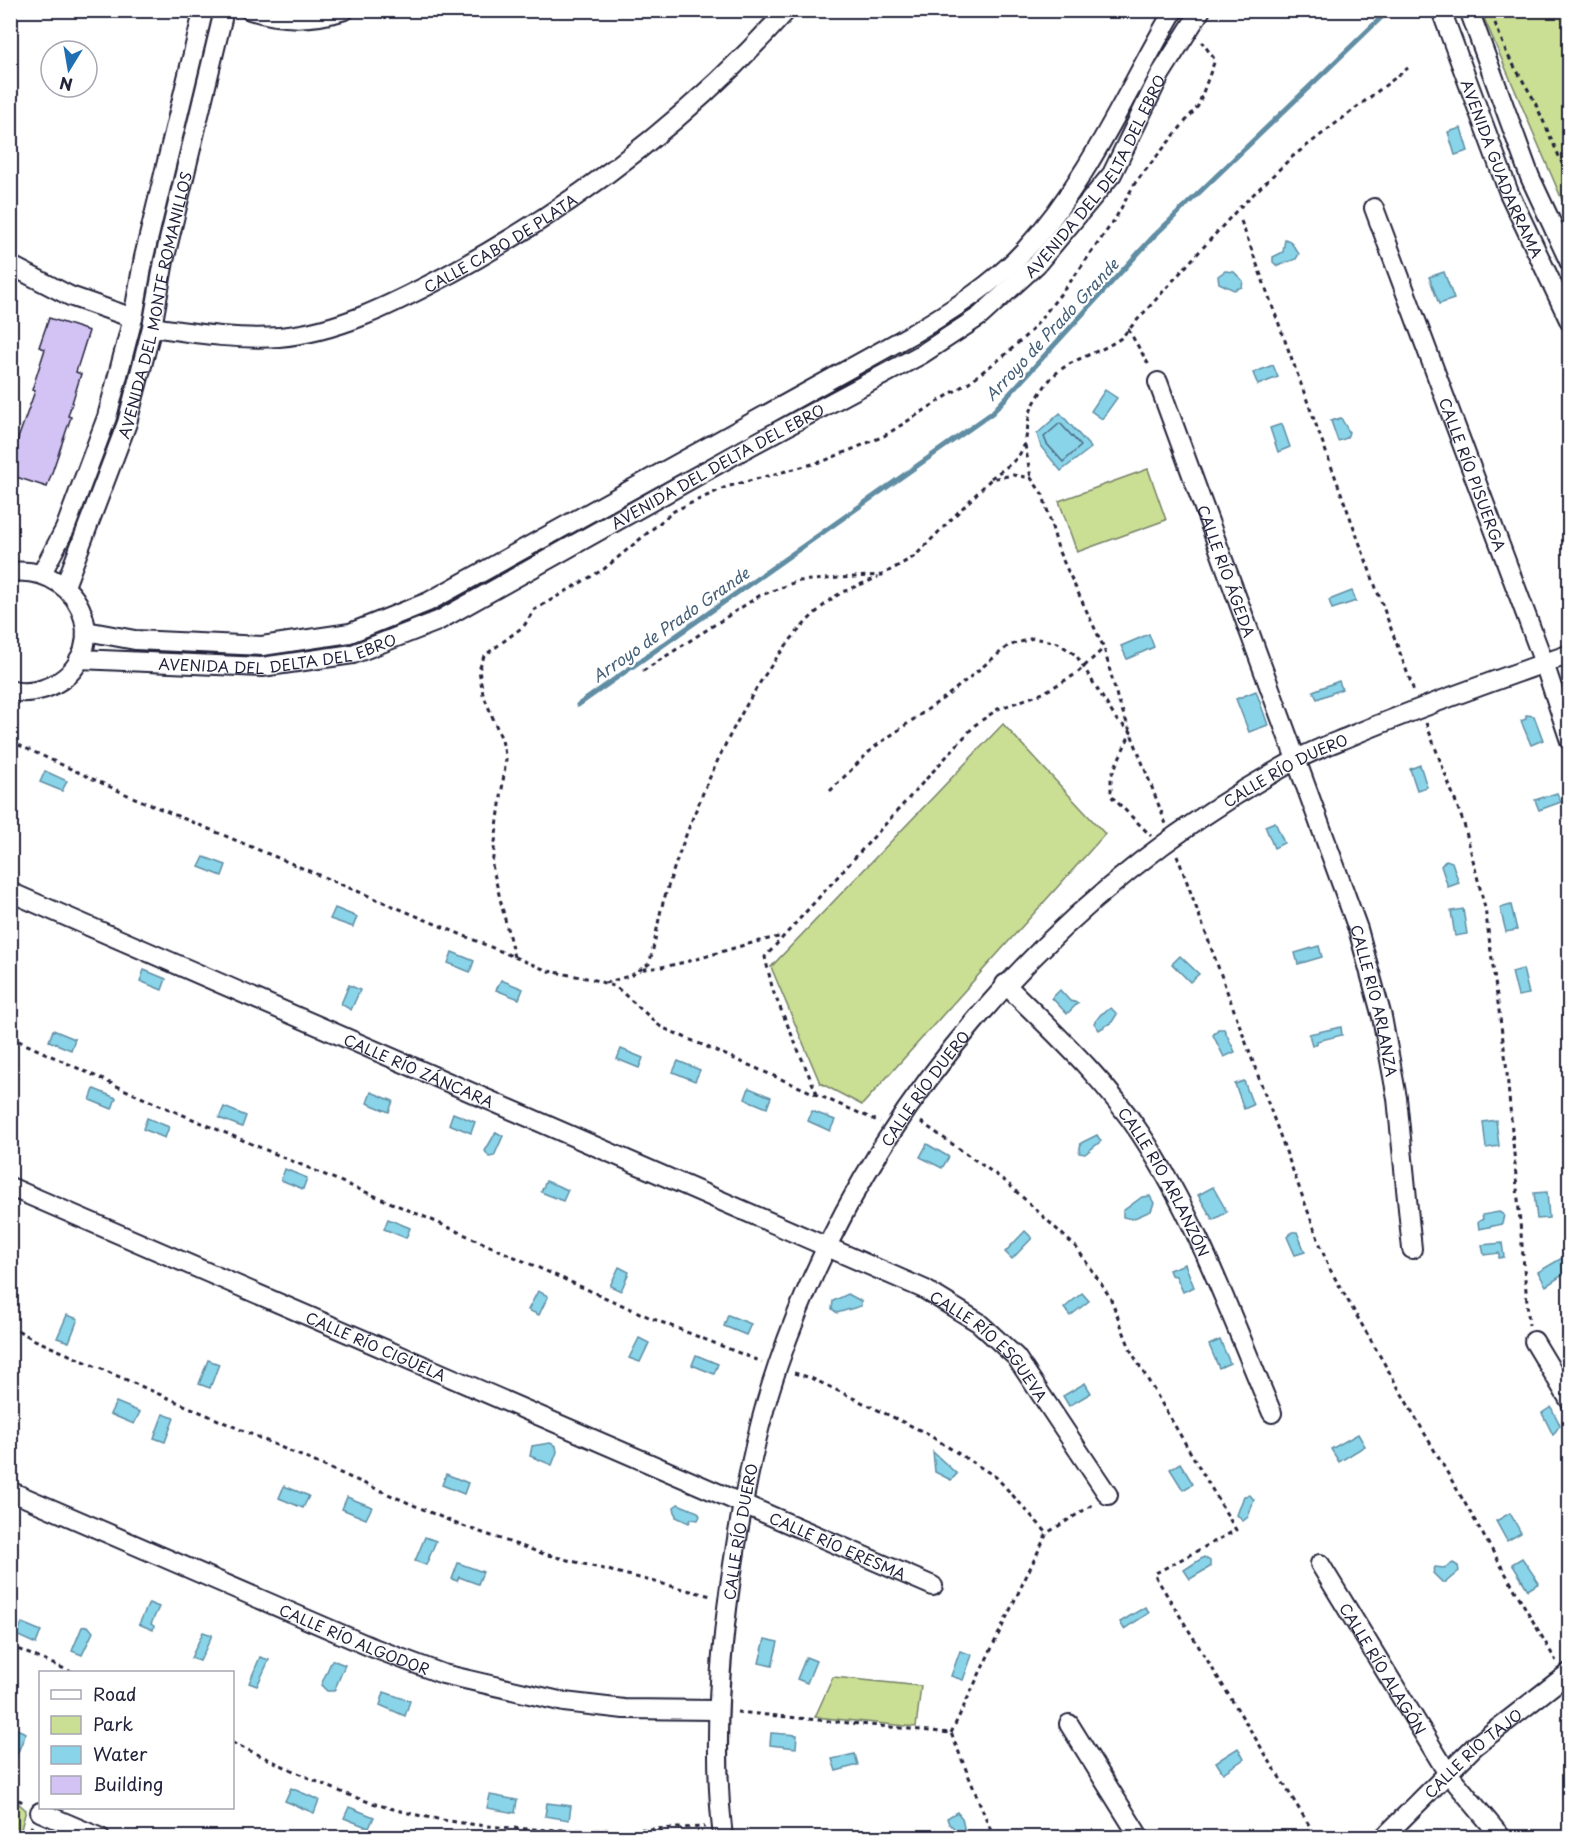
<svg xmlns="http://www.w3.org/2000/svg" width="1580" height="1848" font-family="'Playpen Sans',sans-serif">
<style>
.green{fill:#cadf94;stroke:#768068;stroke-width:1.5}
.water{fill:#89d4e9;stroke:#608da3;stroke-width:1.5}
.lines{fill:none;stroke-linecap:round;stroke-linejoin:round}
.shore{stroke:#4b6981;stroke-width:1.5}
.stream{stroke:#608da3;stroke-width:5}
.building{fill:#d3c3f4;stroke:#22223b;stroke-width:1.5}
.minor-casing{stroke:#22223b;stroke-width:22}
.path{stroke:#22223b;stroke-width:3;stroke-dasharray:4.5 4.5;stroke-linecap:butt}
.minor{stroke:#fff;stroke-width:18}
.labels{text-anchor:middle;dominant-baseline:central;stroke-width:4.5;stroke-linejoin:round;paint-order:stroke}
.street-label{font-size:15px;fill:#22223b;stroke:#fff}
.water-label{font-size:16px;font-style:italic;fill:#466078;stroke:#fff}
</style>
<rect width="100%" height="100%" fill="#fff"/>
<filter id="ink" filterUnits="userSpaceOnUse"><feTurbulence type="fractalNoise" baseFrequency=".0167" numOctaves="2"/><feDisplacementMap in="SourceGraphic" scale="12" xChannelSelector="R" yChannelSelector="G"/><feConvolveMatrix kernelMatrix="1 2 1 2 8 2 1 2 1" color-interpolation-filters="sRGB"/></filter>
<g filter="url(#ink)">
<g class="green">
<path d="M 1481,11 L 1569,11 L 1564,16 L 1570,29 L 1569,216 Z"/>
<path d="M 1148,469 L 1166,520 L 1077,552 L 1059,501 Z"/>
<path d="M 1003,724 L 1105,834 L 862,1105 L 820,1083 L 771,967 Z"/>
<path d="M 833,1677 L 921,1686 L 916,1727 L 815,1717 Z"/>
<path d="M 10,1796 L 26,1810 L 19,1837 L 11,1837 Z"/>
</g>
<g class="water">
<path d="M 1461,128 L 1468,151 L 1455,155 L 1448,132 Z"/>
<path d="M 1285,239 L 1290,241 L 1299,254 L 1296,259 L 1277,266 L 1273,262 L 1273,257 L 1283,252 Z"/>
<path d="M 1225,271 L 1234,272 L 1243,281 L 1242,287 L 1234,290 L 1219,283 L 1218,276 Z"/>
<path d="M 1444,272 L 1454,299 L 1439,304 L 1429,277 Z"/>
<path d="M 1273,365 L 1278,377 L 1258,385 L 1253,373 Z"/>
<path d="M 1105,390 L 1117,398 L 1102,419 L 1091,411 Z"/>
<path d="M 1060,413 L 1091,448 L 1061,471 L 1041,447 L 1037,434 Z"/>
<path d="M 1341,418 L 1349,432 L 1347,438 L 1338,441 L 1331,421 Z"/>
<path d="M 1282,424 L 1290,447 L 1278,452 L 1270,428 Z"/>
<path d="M 1352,591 L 1356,601 L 1332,609 L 1329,600 Z"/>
<path d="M 1149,634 L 1154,647 L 1127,659 L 1121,646 Z"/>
<path d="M 1339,681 L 1342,689 L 1317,699 L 1313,691 Z"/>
<path d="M 1256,691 L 1268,725 L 1249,732 L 1236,699 Z"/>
<path d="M 1526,715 L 1534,716 L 1543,740 L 1531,745 L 1521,721 L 1526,719 Z"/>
<path d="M 1420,765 L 1427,787 L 1417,790 L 1410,769 Z"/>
<path d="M 45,771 L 67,781 L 62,791 L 40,782 Z"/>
<path d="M 1557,793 L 1561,802 L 1539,810 L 1535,800 Z"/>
<path d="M 1275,822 L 1284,843 L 1274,848 L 1265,826 Z"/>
<path d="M 204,857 L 226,865 L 222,876 L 199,867 Z"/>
<path d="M 1446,860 L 1452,862 L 1459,883 L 1448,887 L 1441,866 Z"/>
<path d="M 1511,905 L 1517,930 L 1506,932 L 1500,908 Z"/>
<path d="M 335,908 L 357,917 L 353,927 L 330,919 Z"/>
<path d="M 1463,909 L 1467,934 L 1455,936 L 1451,911 Z"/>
<path d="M 1319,946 L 1322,957 L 1298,964 L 1295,953 Z"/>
<path d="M 452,952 L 474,961 L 470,972 L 448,963 Z"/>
<path d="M 1180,956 L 1199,974 L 1190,982 L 1172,964 Z"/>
<path d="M 1523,969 L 1529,994 L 1518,996 L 1512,972 Z"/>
<path d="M 144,970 L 166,979 L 162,990 L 140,981 Z"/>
<path d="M 501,980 L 523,989 L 519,999 L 496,990 Z"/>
<path d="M 349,985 L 360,990 L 351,1010 L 341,1004 Z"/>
<path d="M 1060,990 L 1070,1001 L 1078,1003 L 1067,1014 L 1052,998 Z"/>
<path d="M 1111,1008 L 1117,1014 L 1112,1022 L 1099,1030 L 1094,1023 L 1101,1014 Z"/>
<path d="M 1341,1027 L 1342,1035 L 1317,1041 L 1317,1044 L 1312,1046 L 1309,1034 Z"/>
<path d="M 1218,1029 L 1224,1029 L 1235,1052 L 1224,1057 L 1213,1035 Z"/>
<path d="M 53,1030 L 75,1039 L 71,1050 L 49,1041 Z"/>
<path d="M 621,1049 L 643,1058 L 639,1068 L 617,1059 Z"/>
<path d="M 678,1061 L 700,1070 L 695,1081 L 673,1072 Z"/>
<path d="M 1244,1081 L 1253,1105 L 1244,1109 L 1235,1084 Z"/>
<path d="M 749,1088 L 771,1097 L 767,1108 L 745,1099 Z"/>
<path d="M 94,1089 L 116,1098 L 112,1109 L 90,1100 Z"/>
<path d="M 371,1092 L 393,1101 L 389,1112 L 367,1103 Z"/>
<path d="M 224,1107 L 246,1116 L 242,1127 L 219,1118 Z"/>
<path d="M 812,1111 L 835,1120 L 830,1131 L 808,1121 Z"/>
<path d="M 453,1113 L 475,1122 L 471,1133 L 449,1124 Z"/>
<path d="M 147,1118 L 169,1127 L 165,1138 L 143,1129 Z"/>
<path d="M 1496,1120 L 1499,1146 L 1486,1148 L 1483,1122 Z"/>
<path d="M 496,1132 L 503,1136 L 494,1156 L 489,1157 L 485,1151 Z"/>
<path d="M 1097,1135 L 1101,1141 L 1085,1154 L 1079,1153 L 1081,1143 Z"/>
<path d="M 927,1144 L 949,1157 L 942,1168 L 920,1157 Z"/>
<path d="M 285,1169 L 307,1178 L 303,1189 L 281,1180 Z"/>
<path d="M 546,1181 L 568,1190 L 563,1201 L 541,1192 Z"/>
<path d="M 1213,1187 L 1227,1212 L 1213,1220 L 1198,1195 Z"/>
<path d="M 1547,1192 L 1549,1218 L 1537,1219 L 1534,1193 Z"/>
<path d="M 1150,1196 L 1154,1203 L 1151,1211 L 1132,1219 L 1123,1217 L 1123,1211 L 1142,1197 Z"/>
<path d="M 1499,1212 L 1504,1215 L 1502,1224 L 1479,1229 L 1478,1222 L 1483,1219 L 1482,1215 Z"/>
<path d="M 388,1219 L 410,1228 L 406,1238 L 384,1229 Z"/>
<path d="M 1025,1231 L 1032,1238 L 1012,1259 L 1005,1252 Z"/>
<path d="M 1292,1232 L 1297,1232 L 1305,1252 L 1295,1255 L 1287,1237 Z"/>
<path d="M 1502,1243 L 1504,1257 L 1499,1258 L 1499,1253 L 1484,1255 L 1482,1245 Z"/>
<path d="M 1562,1258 L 1569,1271 L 1546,1286 L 1538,1272 Z"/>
<path d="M 1185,1264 L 1194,1287 L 1183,1292 L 1176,1276 L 1171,1275 L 1169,1270 Z"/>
<path d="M 619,1267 L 629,1272 L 621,1291 L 610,1286 Z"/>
<path d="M 538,1291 L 548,1296 L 539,1315 L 528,1310 Z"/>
<path d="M 1082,1293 L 1089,1301 L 1070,1316 L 1064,1308 Z"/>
<path d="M 848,1294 L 861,1301 L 861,1306 L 837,1313 L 832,1309 L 833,1301 Z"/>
<path d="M 67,1315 L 78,1319 L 69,1342 L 57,1338 Z"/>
<path d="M 728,1315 L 751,1324 L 746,1335 L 724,1326 Z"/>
<path d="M 639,1338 L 649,1343 L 640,1362 L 629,1358 Z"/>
<path d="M 1220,1340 L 1230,1363 L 1219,1368 L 1209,1345 Z"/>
<path d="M 696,1355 L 718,1364 L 714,1374 L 692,1365 Z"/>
<path d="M 208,1360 L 219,1364 L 210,1388 L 199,1384 Z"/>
<path d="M 1085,1383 L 1091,1393 L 1069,1406 L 1063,1396 Z"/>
<path d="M 116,1402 L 140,1412 L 134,1424 L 110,1414 Z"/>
<path d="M 1551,1407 L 1560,1425 L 1553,1435 L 1542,1413 Z"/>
<path d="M 163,1414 L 174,1418 L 165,1442 L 154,1438 Z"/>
<path d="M 1358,1434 L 1365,1446 L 1339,1462 L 1331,1449 Z"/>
<path d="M 550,1443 L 556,1446 L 557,1452 L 552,1465 L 530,1456 L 532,1446 Z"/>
<path d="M 933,1452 L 957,1474 L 951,1480 L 935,1472 Z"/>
<path d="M 1180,1463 L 1193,1484 L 1183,1490 L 1170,1469 Z"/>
<path d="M 446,1474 L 468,1483 L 464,1494 L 442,1485 Z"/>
<path d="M 284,1486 L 309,1496 L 303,1508 L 279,1498 Z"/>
<path d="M 1244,1496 L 1250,1495 L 1254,1500 L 1248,1517 L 1243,1521 L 1237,1515 Z"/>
<path d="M 347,1497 L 372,1507 L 366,1519 L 342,1509 Z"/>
<path d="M 678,1504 L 698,1512 L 700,1516 L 698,1520 L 691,1519 L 689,1523 L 676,1517 L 674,1507 Z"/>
<path d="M 1510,1513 L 1521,1533 L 1507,1541 L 1496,1521 Z"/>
<path d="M 425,1537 L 436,1541 L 426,1565 L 415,1561 Z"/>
<path d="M 1204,1557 L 1210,1561 L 1210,1567 L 1190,1579 L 1184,1570 Z"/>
<path d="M 1522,1558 L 1539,1583 L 1528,1590 L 1512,1564 Z"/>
<path d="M 458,1563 L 483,1572 L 478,1584 L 459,1577 L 457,1581 L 452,1579 Z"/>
<path d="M 1453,1563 L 1458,1566 L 1459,1571 L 1446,1582 L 1442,1582 L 1433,1573 L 1435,1567 L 1444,1568 Z"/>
<path d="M 149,1603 L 159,1607 L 151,1624 L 154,1626 L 153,1630 L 139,1624 Z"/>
<path d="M 1145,1607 L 1149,1613 L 1124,1629 L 1120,1622 Z"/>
<path d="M 22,1623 L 41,1631 L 36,1644 L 16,1635 Z"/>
<path d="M 88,1626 L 93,1632 L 82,1655 L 72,1651 L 82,1627 Z"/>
<path d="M 203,1632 L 212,1635 L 200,1661 L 191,1658 Z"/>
<path d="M 765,1639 L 778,1642 L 772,1666 L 759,1663 Z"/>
<path d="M 960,1651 L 972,1655 L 963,1680 L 951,1676 Z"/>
<path d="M 260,1657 L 269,1660 L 257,1686 L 249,1683 Z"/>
<path d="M 806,1657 L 816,1661 L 807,1683 L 797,1679 Z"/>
<path d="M 332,1660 L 345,1665 L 334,1691 L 327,1691 L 321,1685 Z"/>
<path d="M 384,1692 L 410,1701 L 405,1716 L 380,1705 Z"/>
<path d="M 14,1728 L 26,1733 L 16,1757 L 11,1754 L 11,1737 Z"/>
<path d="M 771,1733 L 797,1735 L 796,1748 L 770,1745 Z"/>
<path d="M 1238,1748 L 1244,1759 L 1223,1773 L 1216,1762 Z"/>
<path d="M 855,1754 L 858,1765 L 836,1771 L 832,1759 Z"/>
<path d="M 291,1788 L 319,1800 L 314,1813 L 285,1801 Z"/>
<path d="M 490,1795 L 517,1800 L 515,1813 L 487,1808 Z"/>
<path d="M 547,1803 L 571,1806 L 569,1820 L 545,1816 Z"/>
<path d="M 349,1807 L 374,1817 L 369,1828 L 344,1818 Z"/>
<path d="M 957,1812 L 962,1818 L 966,1837 L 958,1837 L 953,1827 L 949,1824 L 947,1818 Z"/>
</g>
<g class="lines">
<path class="shore" d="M 1060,423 L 1081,446 L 1063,462 L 1047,444 L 1044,437 Z"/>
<path class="stream" d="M 578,705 L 992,413 L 1154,236 L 1389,10"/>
</g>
<path class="building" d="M 49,318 L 89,331 L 76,372 L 81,374 L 68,416 L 71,417 L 47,487 L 10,475 L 10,461 L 35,391 L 32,390 L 45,349 L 39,347 Z"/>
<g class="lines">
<g class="minor-casing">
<g id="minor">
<path d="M 250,10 C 281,20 314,20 345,10"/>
<path id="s1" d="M 1441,10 L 1509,193 L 1570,322"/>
<path d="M 1469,10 L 1530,177 L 1570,263"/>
<path id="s2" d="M 1374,208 L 1544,663 L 1570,741"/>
<path d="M 10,265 L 70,296 L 133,318"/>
<path id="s3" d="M 152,327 C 194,333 236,340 279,337 C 338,332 393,304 444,277 C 572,208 690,119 787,10"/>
<path id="s4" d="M 1158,382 L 1358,929 L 1382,1017 L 1397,1098 L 1412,1249"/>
<path d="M 10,572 C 91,564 115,665 43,689 C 33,692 21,694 10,690"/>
<path d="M 42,573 L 65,529 L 107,417 L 133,318 L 144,257 L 203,12"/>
<path id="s5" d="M 65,586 L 127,423 L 152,327 L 164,261 L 222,19"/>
<path d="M 86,631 L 135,640 L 262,646 L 350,633 L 428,602 L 912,334 C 952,310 993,285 1025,250 C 1088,182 1127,90 1174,10"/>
<path id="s6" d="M 79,659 L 262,667 L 353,654 L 438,621 L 752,445 L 922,354 L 980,316 L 1037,264 L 1112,174 L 1160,75 L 1201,10"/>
<path id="s7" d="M 10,892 L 924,1289 L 978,1322 L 1016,1357 L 1108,1495"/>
<path id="s8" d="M 1005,984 C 1052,1031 1103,1077 1140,1133 C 1197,1219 1232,1319 1272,1413"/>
<path id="s9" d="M 10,1187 L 933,1586"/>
<path d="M 1534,1341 L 1570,1401"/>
<path id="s10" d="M 10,1491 L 371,1647 L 443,1674 L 564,1702 L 624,1709 L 717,1710"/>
<path id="s11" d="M 1320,1564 L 1447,1772 L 1502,1838"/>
<path d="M 1069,1724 L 1140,1838"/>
<path d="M 40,1812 L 101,1838"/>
<path id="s12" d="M 723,1838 C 712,1742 720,1646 735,1552 C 744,1492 758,1423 778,1365 C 867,1106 1055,892 1294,761 C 1313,750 1334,743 1353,735 C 1424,705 1497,680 1570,654"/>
<path id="s13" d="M 1383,1838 L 1475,1746 L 1570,1672"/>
</g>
</g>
<g class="path">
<path d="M 1495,23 L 1507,54 L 1533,98 L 1570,181"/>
<path d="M 1241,221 L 1414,691"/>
<path d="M 1128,329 L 1150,367"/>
<path d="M 1025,445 L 1031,478"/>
<path d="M 991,478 C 1000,471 1013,464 1019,455 C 1029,441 1026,425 1031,410 C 1034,403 1040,393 1045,386 C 1065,357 1095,357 1121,338 L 1238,209 L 1292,157 L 1408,68"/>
<path d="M 643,671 L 759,596 L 798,581 L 882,575 L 915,556 L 991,479 L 1013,475 L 1031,478 L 1043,495 L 1059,552 L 1104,648 L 1117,697 L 1166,824"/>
<path d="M 1426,723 L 1464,824 L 1485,908 L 1506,1062 L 1529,1325"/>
<path d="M 10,741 L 130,796 L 548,971 L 592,979 L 616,987 L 661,1027 L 880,1122"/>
<path d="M 830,791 L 873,748 L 948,695 L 1008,646 L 1033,638 L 1058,643 L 1076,655 L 1116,719 L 1131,732 L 1111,776 L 1111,796 L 1151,836"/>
<path d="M 1177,855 L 1328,1266 L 1556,1661"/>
<path d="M 514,957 L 492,865 L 506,759 L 502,740 L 483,694 L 479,670 L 484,656 L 524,626 L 534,610 L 604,569 L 674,511 L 726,487 L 824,461 L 884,436 L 969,382 L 1005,355 L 1032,330 L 1074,277 L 1115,219 L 1135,183 L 1198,106 L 1215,60 L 1202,42"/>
<path d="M 643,969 C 689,966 733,945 779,937"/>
<path d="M 605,983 L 632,975 L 649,964 C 655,945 657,925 662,906 C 690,812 753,658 833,598 C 845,589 864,584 878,577"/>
<path d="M 10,1037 L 145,1099 L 434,1221 L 651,1318 L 762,1362"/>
<path d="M 817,1094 L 773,991 L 765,957 L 975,725 L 998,709 L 1043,693 L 1076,674 L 1104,648"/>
<path d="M 921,1122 L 1005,1181 L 1076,1247 L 1110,1297 L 1131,1351 L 1236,1530 L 1154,1574 L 1317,1838"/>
<path d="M 10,1326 L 35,1340 L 457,1524 L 544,1554 L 711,1596"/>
<path d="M 794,1373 L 811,1378 L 924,1432 L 996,1477 L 1047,1533"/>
<path d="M 10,1646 L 72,1672"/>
<path d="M 737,1712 L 951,1733 L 994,1838"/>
<path d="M 951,1733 L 1047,1533 L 1094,1504"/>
<path d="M 232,1743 C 280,1763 330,1791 379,1805 C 484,1837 598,1831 705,1827"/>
<path d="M 10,1796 L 25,1803"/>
<path d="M 26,1838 L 32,1826"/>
</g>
<use href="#minor" class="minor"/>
</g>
</g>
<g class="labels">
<g class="street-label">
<text stroke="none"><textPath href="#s1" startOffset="170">AVENIDA GUADARRAMA</textPath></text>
<text stroke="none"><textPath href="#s6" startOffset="1172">AVENIDA DEL DELTA DEL EBRO</textPath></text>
<text stroke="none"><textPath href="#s3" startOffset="370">CALLE CABO DE PLATA</textPath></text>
<text stroke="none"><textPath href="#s5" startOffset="296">AVENIDA DEL MONTE ROMANILLOS</textPath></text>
<text stroke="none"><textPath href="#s6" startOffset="686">AVENIDA DEL DELTA DEL EBRO</textPath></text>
<text stroke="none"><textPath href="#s2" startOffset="284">CALLE RÍO PISUERGA</textPath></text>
<text stroke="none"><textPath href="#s4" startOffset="201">CALLE RÍO ÁGEDA</textPath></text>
<text stroke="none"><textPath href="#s6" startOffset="200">AVENIDA DEL DELTA DEL EBRO</textPath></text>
<text stroke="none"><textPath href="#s12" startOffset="1280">CALLE RÍO DUERO</textPath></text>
<text stroke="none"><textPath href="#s4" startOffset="656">CALLE RÍO ARLANZA</textPath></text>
<text stroke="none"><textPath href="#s7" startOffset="446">CALLE RÍO ZÁNCARA</textPath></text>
<text stroke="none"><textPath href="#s12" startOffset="794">CALLE RÍO DUERO</textPath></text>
<text stroke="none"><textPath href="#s8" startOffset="256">CALLE RÍO ARLANZÓN</textPath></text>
<text stroke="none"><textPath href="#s9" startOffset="399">CALLE RÍO CIGÜELA</textPath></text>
<text stroke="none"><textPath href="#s7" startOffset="1084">CALLE RÍO ESGUEVA</textPath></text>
<text stroke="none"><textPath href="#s12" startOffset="308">CALLE RÍO DUERO</textPath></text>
<text stroke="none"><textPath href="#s9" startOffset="902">CALLE RÍO ERESMA</textPath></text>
<text stroke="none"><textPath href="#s10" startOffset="375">CALLE RÍO ALGODOR</textPath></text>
<text stroke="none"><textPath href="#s11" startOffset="122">CALLE RÍO ALAGÓN</textPath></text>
<text stroke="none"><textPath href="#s13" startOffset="124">CALLE RÍO TAJO</textPath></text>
</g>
<g class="water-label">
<text transform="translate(1051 329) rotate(-47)">Arroyo de Prado Grande</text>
<text transform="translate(670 624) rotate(-35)">Arroyo de Prado Grande</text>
</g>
</g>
<rect width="1580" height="1848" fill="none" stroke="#fff" stroke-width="36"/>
<rect x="18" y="18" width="1544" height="1812" fill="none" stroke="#22223b" stroke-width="2" filter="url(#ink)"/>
<rect x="39" y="1671" width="195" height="138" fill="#ffffff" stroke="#a7a7b1" stroke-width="1.5"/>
<rect x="51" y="1690" width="30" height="9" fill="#ffffff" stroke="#a7a7b1" stroke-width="1.5"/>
<text x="93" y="1701" font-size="18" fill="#22223b">Road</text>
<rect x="51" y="1716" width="30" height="18" fill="#cadf94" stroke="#a7a7b1" stroke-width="1.5"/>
<text x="93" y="1731" font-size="18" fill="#22223b">Park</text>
<rect x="51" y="1746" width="30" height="18" fill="#89d4e9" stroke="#a7a7b1" stroke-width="1.5"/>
<text x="93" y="1761" font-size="18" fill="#22223b">Water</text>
<rect x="51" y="1776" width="30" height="18" fill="#d3c3f4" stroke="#a7a7b1" stroke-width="1.5"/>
<text x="93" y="1791" font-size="18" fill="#22223b">Building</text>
<g transform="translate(69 69) rotate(191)"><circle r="28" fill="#ffffff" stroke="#a7a7b1" stroke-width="1.5"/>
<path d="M0-4.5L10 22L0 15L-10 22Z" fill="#1f6fb2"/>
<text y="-9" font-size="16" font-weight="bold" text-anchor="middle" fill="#22223b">N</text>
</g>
</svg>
